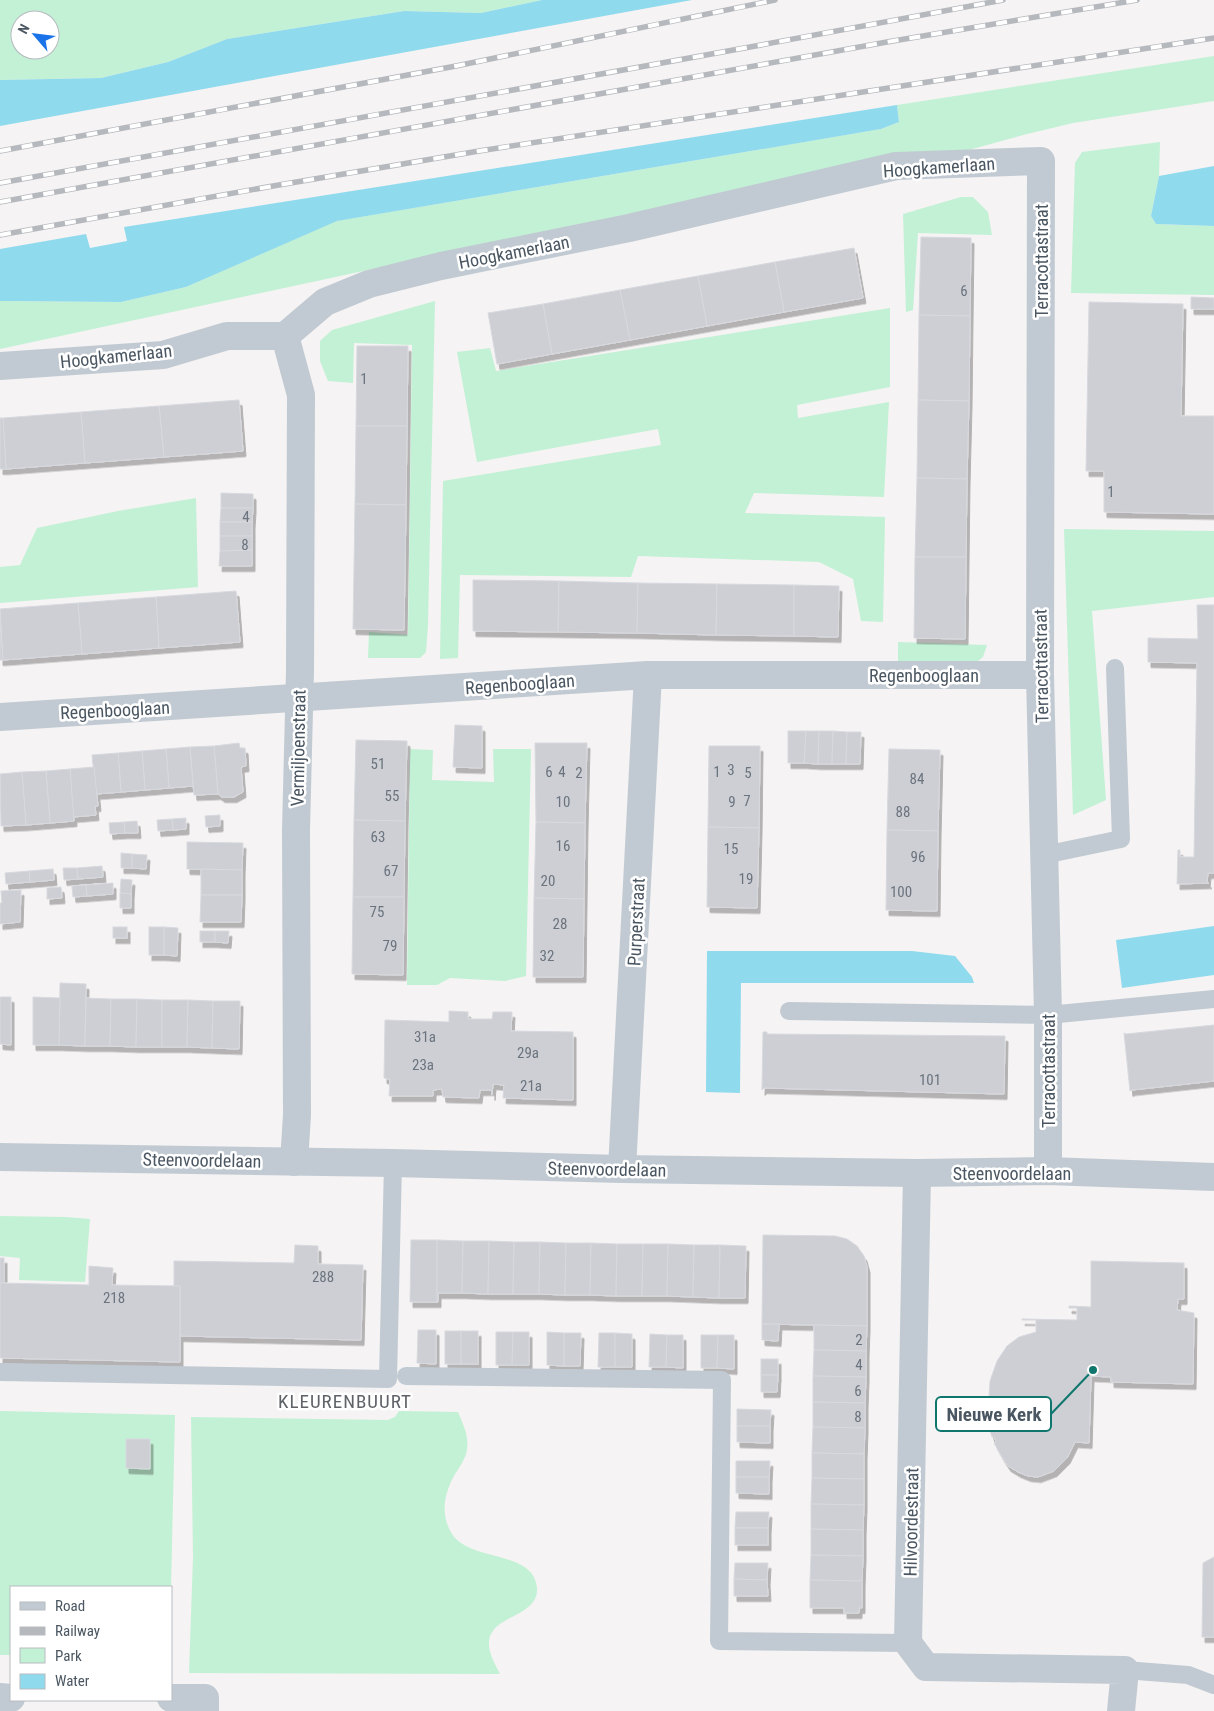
<svg xmlns="http://www.w3.org/2000/svg" width="1214" height="1711" font-family="'Roboto Condensed',sans-serif">
<style>
.green{fill:#c3f1d5;fill-rule:evenodd}
.water{fill:#90daee}
.building{fill:#cdcfd5;stroke:#d7d9de;filter:url(#shadow)}
.lines{fill:none;stroke-linecap:round;stroke-linejoin:round}
.service{stroke:#c1cad2;stroke-width:18}
.minor{stroke:#c1cad2;stroke-width:28}
.tertiary{stroke:#c1cad2;stroke-width:28}
.rail-casing{stroke:#b5b8bd;stroke-width:5.5}
.rail{stroke:#fff;stroke-width:4;stroke-dasharray:11;stroke-linecap:butt}
.labels{text-anchor:middle;dominant-baseline:central;stroke-width:5;stroke-linejoin:round;paint-order:stroke}
.number-label{font-size:15px;fill:#6b747e}
.street-label{font-size:18px;fill:#4a5661;stroke:#fff}
.neighbourhood-label{font-size:19px;letter-spacing:1px;fill:#5f6368;stroke:#fff}
.leader{fill:none;stroke:#0f766e;stroke-width:2}
.callout-dot{fill:#0f766e;stroke:#fff;stroke-width:2}
.callout{fill:#fff;stroke:#0f766e;stroke-width:2}
.callout-label{font-size:19px;text-anchor:middle;font-weight:bold;fill:#4a5661}
</style>
<defs>
<filter id="shadow"><feDropShadow dx="3" dy="5.5" stdDeviation="0" flood-color="#0004"/></filter>
</defs>
<rect width="100%" height="100%" fill="#f5f3f3"/>
<g class="green">
<path d="M 0,0 L 542,0 L 481,13 L 404,11 L 227,39 L 168,62 L 101,78 L 0,80 ZM 20,20 L 50,20 L 50,50 L 20,50 Z"/>
<path d="M 1214,56 L 1214,101 L 1073,123 L 1027,134 L 965,151 L 894,157 L 0,349 L 0,301 L 121,302 L 186,287 L 336,221 L 881,129 L 899,122 L 897,105 Z"/>
<path d="M 1160,142 L 1159,176 L 1151,216 L 1156,224 L 1214,226 L 1214,295 L 1071,293 L 1075,163 L 1082,152 Z"/>
<path d="M 961,197 L 973,197 L 988,212 L 992,235 L 918,233 L 913,310 L 906,312 L 903,214 Z"/>
<path d="M 435,301 L 428,625 L 426,652 L 420,658 L 368,658 L 369,632 L 408,635 L 412,345 L 354,343 L 353,383 L 328,381 L 320,361 L 320,341 L 332,330 Z"/>
<path d="M 890,308 L 890,387 L 797,405 L 798,418 L 889,402 L 884,497 L 754,493 L 745,513 L 885,517 L 883,622 L 861,621 L 853,579 L 819,562 L 638,556 L 631,577 L 460,575 L 458,658 L 440,659 L 443,481 L 661,445 L 658,429 L 477,462 L 457,352 L 490,348 L 496,371 Z"/>
<path d="M 196,498 L 198,587 L 0,603 L 0,567 L 20,565 L 37,528 L 118,511 Z"/>
<path d="M 1064,529 L 1214,531 L 1214,597 L 1092,611 L 1106,800 L 1073,815 Z"/>
<path d="M 898,642 L 987,645 L 983,657 L 972,666 L 898,668 Z"/>
<path d="M 410,749 L 433,750 L 432,780 L 494,782 L 493,749 L 531,749 L 526,976 L 505,981 L 450,978 L 437,985 L 407,985 Z"/>
<path d="M 0,1216 L 66,1217 L 90,1219 L 85,1282 L 19,1280 L 20,1258 L 0,1256 Z"/>
<path d="M 0,1411 L 175,1415 L 171,1587 L 11,1587 L 11,1655 L 0,1655 Z"/>
<path d="M 399,1411 L 458,1412 C 463,1424 469,1436 467,1449 C 466,1459 459,1467 454,1476 C 444,1494 440,1515 452,1534 C 470,1562 534,1550 537,1588 C 539,1617 491,1615 489,1641 C 488,1653 495,1664 500,1674 L 189,1673 L 193,1557 L 191,1417 L 388,1420 L 395,1417 Z"/>
</g>
<g class="water">
<path d="M 542,0 L 692,0 L 0,126 L 0,80 L 101,78 L 168,62 L 227,39 L 404,11 L 481,13 Z"/>
<path d="M 897,105 L 899,122 L 881,129 L 337,221 L 186,287 L 121,302 L 0,301 L 0,249 L 86,234 L 90,248 L 127,241 L 124,227 Z"/>
<path d="M 1214,166 L 1214,226 L 1156,224 L 1151,216 L 1159,176 Z"/>
<path d="M 1214,926 L 1214,975 L 1122,988 L 1116,940 Z"/>
<path d="M 707,951 L 912,951 L 955,956 L 972,977 L 974,983 L 741,983 L 740,1093 L 706,1092 Z"/>
</g>
<g class="building">
<path d="M 921,237 L 971,238 L 970,316 L 919,315 Z"/>
<path d="M 854,248 L 863,298 L 784,312 L 775,262 Z"/>
<path d="M 775,262 L 784,312 L 707,326 L 698,276 Z"/>
<path d="M 698,276 L 707,326 L 630,340 L 620,290 Z"/>
<path d="M 620,290 L 630,340 L 552,354 L 543,304 Z"/>
<path d="M 1191,297 L 1214,298 L 1214,309 L 1191,309 Z"/>
<path d="M 1089,302 L 1183,304 L 1181,416 L 1214,416 L 1214,514 L 1104,512 L 1104,471 L 1086,471 Z"/>
<path d="M 543,304 L 552,354 L 497,364 L 488,313 Z"/>
<path d="M 919,315 L 970,316 L 969,401 L 918,400 Z"/>
<path d="M 357,346 L 408,346 L 407,426 L 356,426 Z"/>
<path d="M 239,400 L 243,451 L 164,457 L 159,406 Z"/>
<path d="M 918,400 L 969,401 L 967,479 L 917,478 Z"/>
<path d="M 159,406 L 164,457 L 85,463 L 81,412 Z"/>
<path d="M 81,412 L 85,463 L 6,469 L 3,418 Z"/>
<path d="M 0,418 L 3,418 L 6,469 L 0,469 Z"/>
<path d="M 356,426 L 407,426 L 406,505 L 355,504 Z"/>
<path d="M 917,478 L 967,479 L 966,557 L 915,557 Z"/>
<path d="M 221,493 L 253,494 L 253,508 L 221,508 Z"/>
<path d="M 355,504 L 406,505 L 404,630 L 353,629 Z"/>
<path d="M 221,508 L 253,508 L 252,522 L 220,522 Z"/>
<rect x="220" y="522" width="32" height="14"/>
<path d="M 220,536 L 252,536 L 252,550 L 220,551 Z"/>
<path d="M 252,550 L 252,566 L 219,566 L 220,551 Z"/>
<path d="M 915,557 L 966,557 L 965,639 L 914,638 Z"/>
<path d="M 473,580 L 559,581 L 558,632 L 473,631 Z"/>
<path d="M 559,581 L 638,583 L 637,633 L 558,632 Z"/>
<path d="M 638,583 L 717,584 L 716,635 L 637,633 Z"/>
<path d="M 717,584 L 794,585 L 794,636 L 716,635 Z"/>
<path d="M 794,585 L 839,586 L 838,637 L 794,636 Z"/>
<path d="M 236,591 L 240,642 L 159,648 L 156,597 Z"/>
<path d="M 156,597 L 159,648 L 82,654 L 78,603 Z"/>
<path d="M 78,603 L 82,654 L 3,660 L 0,609 Z"/>
<path d="M 1197,605 L 1214,605 L 1214,873 L 1208,873 L 1207,882 L 1209,883 L 1177,884 L 1178,850 L 1180,850 L 1180,857 L 1194,857 L 1197,663 L 1148,662 L 1148,638 L 1198,639 Z"/>
<path d="M 0,621 L 3,660 L 0,660 Z"/>
<path d="M 455,725 L 482,726 L 482,768 L 453,767 Z"/>
<path d="M 788,731 L 806,731 L 804,763 L 788,763 Z"/>
<path d="M 806,731 L 819,731 L 818,764 L 804,763 Z"/>
<path d="M 819,731 L 833,731 L 832,764 L 818,764 Z"/>
<path d="M 833,731 L 847,732 L 846,764 L 832,764 Z"/>
<path d="M 847,732 L 861,732 L 860,764 L 846,764 Z"/>
<path d="M 356,740 L 407,741 L 405,821 L 354,820 Z"/>
<path d="M 239,743 L 240,748 L 245,748 L 246,766 L 241,767 L 243,792 L 234,797 L 222,797 L 218,794 L 214,746 Z"/>
<path d="M 535,743 L 587,743 L 585,823 L 536,822 Z"/>
<path d="M 214,746 L 218,794 L 194,795 L 190,747 Z"/>
<path d="M 709,746 L 760,746 L 759,828 L 708,827 Z"/>
<path d="M 190,747 L 193,786 L 169,788 L 166,749 Z"/>
<path d="M 166,749 L 169,788 L 145,790 L 142,751 Z"/>
<path d="M 889,749 L 940,750 L 938,831 L 887,830 Z"/>
<path d="M 142,751 L 145,790 L 121,792 L 118,753 Z"/>
<path d="M 118,753 L 121,792 L 96,794 L 92,755 Z"/>
<path d="M 94,767 L 98,806 L 95,806 L 96,815 L 73,817 L 70,769 Z"/>
<path d="M 70,769 L 74,821 L 50,823 L 46,771 Z"/>
<path d="M 46,771 L 50,823 L 26,825 L 22,772 Z"/>
<path d="M 22,772 L 26,825 L 1,826 L 0,774 Z"/>
<path d="M 220,815 L 220,826 L 206,827 L 205,816 Z"/>
<path d="M 186,818 L 186,829 L 173,830 L 172,819 Z"/>
<path d="M 172,819 L 173,830 L 158,831 L 157,820 Z"/>
<path d="M 354,820 L 405,821 L 404,897 L 353,897 Z"/>
<path d="M 137,821 L 138,833 L 125,833 L 124,822 Z"/>
<path d="M 124,822 L 125,833 L 110,834 L 109,823 Z"/>
<path d="M 536,822 L 585,823 L 584,899 L 534,898 Z"/>
<path d="M 708,827 L 759,828 L 757,908 L 707,907 Z"/>
<path d="M 887,830 L 938,831 L 937,911 L 886,910 Z"/>
<path d="M 187,842 L 243,843 L 242,870 L 187,869 Z"/>
<path d="M 121,853 L 132,854 L 132,868 L 121,868 Z"/>
<path d="M 132,854 L 147,855 L 146,869 L 132,868 Z"/>
<path d="M 102,866 L 103,877 L 78,879 L 77,868 Z"/>
<path d="M 63,868 L 77,868 L 78,879 L 64,880 Z"/>
<path d="M 53,869 L 54,880 L 30,882 L 29,871 Z"/>
<path d="M 201,869 L 242,870 L 242,895 L 201,895 Z"/>
<path d="M 29,871 L 30,882 L 6,884 L 5,873 Z"/>
<path d="M 121,879 L 132,880 L 131,894 L 120,893 Z"/>
<path d="M 113,883 L 113,894 L 87,896 L 86,885 Z"/>
<path d="M 86,885 L 87,896 L 73,897 L 72,886 Z"/>
<path d="M 61,887 L 62,898 L 47,899 L 47,888 Z"/>
<path d="M 21,890 L 20,922 L 0,924 L 0,903 L 2,903 L 1,891 Z"/>
<path d="M 120,893 L 131,894 L 131,908 L 120,908 Z"/>
<path d="M 201,895 L 242,895 L 241,922 L 200,922 Z"/>
<path d="M 353,897 L 404,897 L 403,975 L 352,974 Z"/>
<path d="M 534,898 L 584,899 L 583,977 L 533,977 Z"/>
<rect x="113" y="927" width="14" height="11"/>
<rect x="149" y="927" width="15" height="28"/>
<path d="M 164,927 L 178,928 L 177,956 L 164,955 Z"/>
<rect x="200" y="931" width="15" height="11"/>
<path d="M 215,931 L 229,931 L 228,943 L 215,942 Z"/>
<path d="M 60,983 L 86,984 L 85,1046 L 59,1045 Z"/>
<path d="M 0,997 L 11,997 L 11,1045 L 0,1044 Z"/>
<path d="M 33,997 L 60,998 L 59,1045 L 33,1045 Z"/>
<path d="M 86,998 L 111,999 L 110,1046 L 85,1046 Z"/>
<path d="M 111,999 L 137,999 L 136,1047 L 110,1046 Z"/>
<path d="M 137,999 L 162,1000 L 162,1047 L 136,1047 Z"/>
<path d="M 162,1000 L 188,1000 L 187,1047 L 162,1047 Z"/>
<path d="M 188,1000 L 213,1001 L 212,1048 L 187,1047 Z"/>
<path d="M 213,1001 L 240,1001 L 239,1049 L 212,1048 Z"/>
<path d="M 449,1011 L 468,1012 L 468,1019 L 492,1019 L 493,1012 L 512,1012 L 511,1031 L 573,1032 L 573,1100 L 503,1098 L 504,1085 L 493,1084 L 492,1095 L 492,1090 L 480,1090 L 479,1098 L 443,1097 L 442,1089 L 433,1090 L 433,1096 L 389,1096 L 390,1079 L 384,1078 L 385,1020 L 449,1022 Z"/>
<path d="M 1214,1025 L 1214,1081 L 1132,1090 L 1130,1091 L 1124,1033 L 1126,1034 Z"/>
<path d="M 763,1032 L 767,1032 L 767,1034 L 1005,1036 L 1004,1094 L 764,1088 L 762,1090 Z"/>
<path d="M 763,1235 L 835,1236 L 847,1239 L 857,1246 L 864,1256 L 867,1267 L 867,1326 L 762,1324 Z"/>
<path d="M 411,1240 L 437,1240 L 437,1302 L 410,1302 Z"/>
<path d="M 437,1240 L 463,1241 L 462,1293 L 438,1293 L 438,1302 L 437,1302 Z"/>
<path d="M 463,1241 L 489,1241 L 488,1294 L 462,1293 Z"/>
<path d="M 489,1241 L 514,1242 L 513,1294 L 488,1294 Z"/>
<path d="M 514,1242 L 540,1242 L 539,1294 L 513,1294 Z"/>
<path d="M 540,1242 L 566,1243 L 565,1295 L 539,1294 Z"/>
<path d="M 566,1243 L 591,1243 L 590,1295 L 565,1295 Z"/>
<path d="M 591,1243 L 617,1244 L 616,1296 L 590,1295 Z"/>
<path d="M 617,1244 L 643,1244 L 642,1296 L 616,1296 Z"/>
<path d="M 643,1244 L 668,1244 L 667,1296 L 642,1296 Z"/>
<path d="M 668,1244 L 694,1245 L 693,1297 L 667,1296 Z"/>
<path d="M 295,1245 L 318,1246 L 318,1264 L 363,1265 L 361,1340 L 180,1336 L 180,1286 L 174,1286 L 174,1261 L 294,1263 Z"/>
<path d="M 694,1245 L 720,1245 L 719,1298 L 693,1297 Z"/>
<path d="M 720,1245 L 746,1246 L 745,1298 L 719,1298 Z"/>
<rect x="0" y="1258" width="4" height="25"/>
<path d="M 1091,1261 L 1184,1263 L 1184,1299 L 1178,1299 L 1177,1310 L 1194,1313 L 1193,1384 L 1111,1382 L 1111,1377 L 1091,1376 L 1089,1443 L 1075,1442 L 1067,1458 L 1054,1471 L 1038,1477 L 1028,1476 L 1018,1472 L 1008,1466 L 1002,1457 L 994,1443 L 996,1442 L 994,1436 L 992,1437 L 991,1434 L 988,1412 L 990,1381 L 997,1361 L 1007,1346 L 1019,1337 L 1036,1332 L 1036,1320 L 1022,1320 L 1022,1319 L 1077,1320 L 1077,1308 L 1069,1308 L 1069,1306 L 1091,1307 Z"/>
<path d="M 89,1266 L 113,1268 L 112,1285 L 180,1286 L 180,1362 L 0,1358 L 0,1283 L 89,1285 Z"/>
<path d="M 762,1324 L 779,1324 L 778,1341 L 762,1340 Z"/>
<path d="M 814,1325 L 867,1326 L 866,1351 L 814,1350 Z"/>
<path d="M 418,1330 L 436,1330 L 436,1364 L 417,1363 Z"/>
<rect x="445" y="1331" width="16" height="33"/>
<rect x="461" y="1331" width="17" height="33"/>
<path d="M 496,1332 L 513,1332 L 512,1365 L 496,1365 Z"/>
<path d="M 513,1332 L 529,1332 L 529,1365 L 512,1365 Z"/>
<path d="M 547,1332 L 564,1333 L 564,1366 L 547,1365 Z"/>
<path d="M 564,1333 L 581,1333 L 580,1366 L 564,1366 Z"/>
<path d="M 599,1333 L 615,1333 L 615,1367 L 598,1367 Z"/>
<path d="M 615,1333 L 632,1334 L 632,1367 L 615,1367 Z"/>
<path d="M 650,1334 L 667,1335 L 666,1367 L 649,1367 Z"/>
<path d="M 667,1335 L 683,1335 L 683,1368 L 666,1367 Z"/>
<path d="M 701,1335 L 718,1335 L 717,1368 L 701,1368 Z"/>
<path d="M 718,1335 L 734,1335 L 734,1369 L 717,1368 Z"/>
<path d="M 814,1350 L 866,1351 L 866,1377 L 813,1376 Z"/>
<rect x="761" y="1359" width="17" height="16"/>
<path d="M 761,1375 L 778,1375 L 777,1392 L 761,1392 Z"/>
<path d="M 813,1376 L 866,1377 L 865,1403 L 813,1402 Z"/>
<path d="M 813,1402 L 865,1403 L 865,1428 L 813,1427 Z"/>
<path d="M 737,1409 L 771,1410 L 770,1426 L 737,1426 Z"/>
<path d="M 737,1426 L 770,1426 L 770,1443 L 737,1442 Z"/>
<path d="M 813,1427 L 865,1428 L 864,1454 L 812,1453 Z"/>
<path d="M 126,1439 L 150,1439 L 150,1469 L 126,1468 Z"/>
<path d="M 812,1453 L 864,1454 L 864,1479 L 812,1478 Z"/>
<path d="M 736,1461 L 770,1461 L 769,1477 L 736,1477 Z"/>
<path d="M 736,1477 L 769,1477 L 769,1494 L 736,1493 Z"/>
<path d="M 812,1478 L 864,1479 L 864,1505 L 811,1504 Z"/>
<path d="M 811,1504 L 864,1505 L 863,1530 L 811,1529 Z"/>
<path d="M 736,1512 L 769,1512 L 768,1528 L 735,1528 Z"/>
<rect x="735" y="1528" width="33" height="17"/>
<path d="M 811,1529 L 863,1530 L 863,1556 L 811,1555 Z"/>
<path d="M 811,1555 L 863,1556 L 862,1581 L 810,1580 Z"/>
<path d="M 1214,1557 L 1214,1637 L 1202,1637 L 1203,1563 Z"/>
<path d="M 735,1563 L 768,1563 L 767,1580 L 734,1579 Z"/>
<path d="M 734,1579 L 767,1580 L 768,1596 L 734,1596 Z"/>
<path d="M 810,1580 L 862,1581 L 862,1608 L 859,1608 L 859,1613 L 844,1613 L 844,1608 L 810,1608 Z"/>
</g>
<g class="lines">
<g class="service">
<path d="M 1044,855 L 1121,839 L 1115,668"/>
<path d="M 789,1011 L 1048,1015 L 1214,999"/>
<path d="M 0,1372 L 388,1379 L 393,1163"/>
<path d="M 406,1376 L 722,1380 L 719,1641 L 908,1643"/>
<path d="M 1125,1670 L 1188,1675 L 1214,1685"/>
</g>
<g class="minor">
<path d="M 285,336 L 301,395 L 300,671 L 296,830 L 297,1115 L 294,1162"/>
<path d="M 0,366 L 163,355 L 227,336 L 285,336 L 325,302 L 369,284 L 441,266 L 629,228 L 896,166 L 1041,161 L 1040,675 L 1048,1015 L 1048,1171"/>
<path d="M 0,717 L 648,675 L 1040,675"/>
<path d="M 622,1169 L 648,675"/>
<path d="M 917,1173 L 908,1643 L 926,1667 L 1125,1670 L 1121,1711"/>
<path d="M 0,1697 L 11,1698"/>
<path d="M 171,1698 L 205,1698 L 205,1711"/>
</g>
<path class="tertiary" d="M 0,1157 L 393,1163 L 622,1169 L 917,1173 L 1048,1171 L 1214,1177"/>
<g class="rail-casing">
<g id="rail">
<path d="M 0,151 L 456,66 L 775,0"/>
<path d="M 0,183 L 761,45 L 1003,0"/>
<path d="M 0,202 L 887,42 L 1137,0"/>
<path d="M 0,235 L 273,186 L 479,151 L 1214,38"/>
</g>
</g>
<use href="#rail" class="rail"/>
</g>
<g class="labels">
<g class="number-label">
<text x="964" y="291">6</text>
<text x="364" y="379">1</text>
<text x="1111" y="492">1</text>
<text x="246" y="517">4</text>
<text x="245" y="545">8</text>
<text x="378" y="764">51</text>
<text x="731" y="770">3</text>
<text x="549" y="772">6</text>
<text x="562" y="772">4</text>
<text x="717" y="772">1</text>
<text x="579" y="773">2</text>
<text x="748" y="773">5</text>
<text x="917" y="779">84</text>
<text x="392" y="796">55</text>
<text x="747" y="801">7</text>
<text x="563" y="802">10</text>
<text x="732" y="802">9</text>
<text x="903" y="812">88</text>
<text x="378" y="837">63</text>
<text x="563" y="846">16</text>
<text x="731" y="849">15</text>
<text x="918" y="857">96</text>
<text x="391" y="871">67</text>
<text x="746" y="879">19</text>
<text x="548" y="881">20</text>
<text x="901" y="892">100</text>
<text x="377" y="912">75</text>
<text x="560" y="924">28</text>
<text x="390" y="946">79</text>
<text x="547" y="956">32</text>
<text x="425" y="1037">31a</text>
<text x="528" y="1053">29a</text>
<text x="423" y="1065">23a</text>
<text x="930" y="1080">101</text>
<text x="531" y="1086">21a</text>
<text x="323" y="1277">288</text>
<text x="114" y="1298">218</text>
<text x="859" y="1340">2</text>
<text x="859" y="1365">4</text>
<text x="858" y="1391">6</text>
<text x="858" y="1417">8</text>
</g>
<g class="street-label">
<text transform="translate(939 167) rotate(-4)">Hoogkamerlaan</text>
<text transform="translate(514 252) rotate(-11)">Hoogkamerlaan</text>
<text transform="translate(1041 261) rotate(-90)">Terracottastraat</text>
<text transform="translate(116 356) rotate(-6)">Hoogkamerlaan</text>
<text transform="translate(1041 666) rotate(-91)">Terracottastraat</text>
<text x="924" y="675">Regenbooglaan</text>
<text transform="translate(520 684) rotate(-4)">Regenbooglaan</text>
<text transform="translate(115 710) rotate(-3)">Regenbooglaan</text>
<text transform="translate(298 748) rotate(-89)">Vermiljoenstraat</text>
<text transform="translate(636 922) rotate(-87)">Purperstraat</text>
<text transform="translate(1048 1071) rotate(-90)">Terracottastraat</text>
<text transform="translate(202 1160) rotate(1)">Steenvoordelaan</text>
<text transform="translate(607 1169) rotate(1)">Steenvoordelaan</text>
<text x="1012" y="1173">Steenvoordelaan</text>
<text transform="translate(911 1522) rotate(-89)">Hilvoordestraat</text>
</g>
<g class="neighbourhood-label">
<text x="345" y="1401">KLEURENBUURT</text>
</g>
</g>
<path class="leader" d="M1093 1370L1051 1414"/>
<circle class="callout-dot" cx="1093" cy="1370" r="5"/>
<rect class="callout" x="936" y="1397" width="115" height="34" rx="5"/>
<g class="callout-label">
<text x="994" y="1421">Nieuwe Kerk</text>
</g>
<rect x="10" y="1586" width="162" height="115" fill="#ffffff" stroke="#b7bbc0"/>
<rect x="20" y="1602" width="25" height="8" fill="#c1cad2" stroke="#b7bbc0"/>
<text x="55" y="1611" font-size="15" fill="#4a5661">Road</text>
<rect x="20" y="1627" width="25" height="8" fill="#b5b8bd" stroke="#b7bbc0"/>
<text x="55" y="1636" font-size="15" fill="#4a5661">Railway</text>
<rect x="20" y="1648" width="25" height="15" fill="#c3f1d5" stroke="#b7bbc0"/>
<text x="55" y="1661" font-size="15" fill="#4a5661">Park</text>
<rect x="20" y="1674" width="25" height="15" fill="#90daee" stroke="#b7bbc0"/>
<text x="55" y="1686" font-size="15" fill="#4a5661">Water</text>
<g transform="translate(35 35) rotate(298)"><circle r="24" fill="#ffffff" stroke="#b7bbc0"/>
<path d="M0-4L9 19L0 12L-9 19Z" fill="#1a73e8"/>
<text y="-8" font-size="14" font-weight="bold" text-anchor="middle" fill="#4a5661">N</text>
</g>
</svg>
